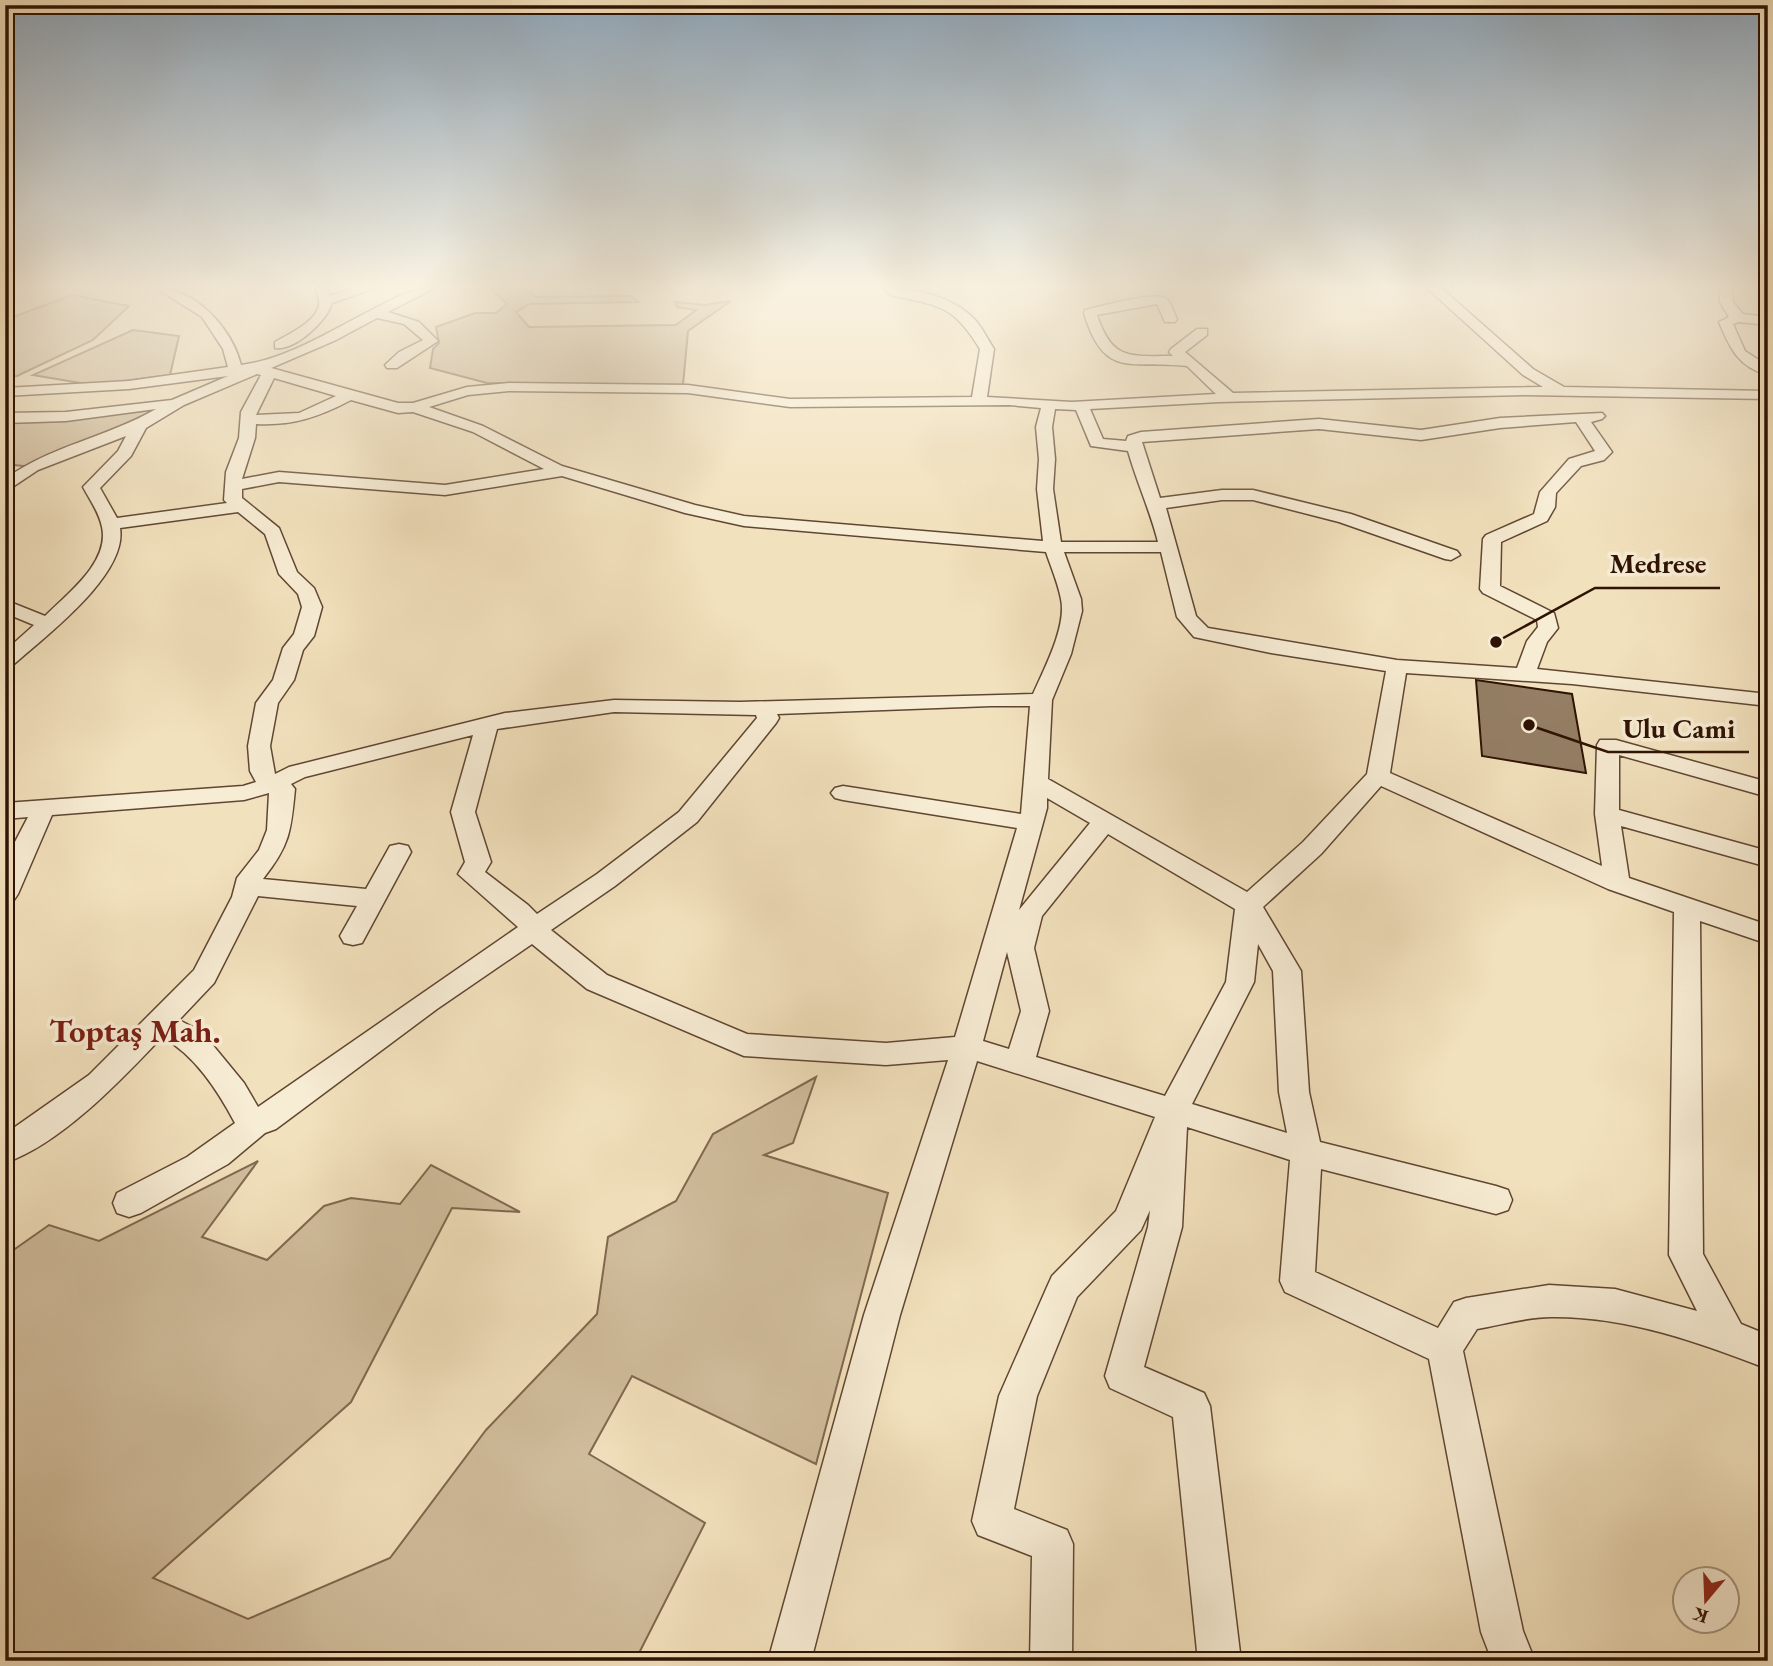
<svg xmlns="http://www.w3.org/2000/svg" width="1773" height="1666" font-family="'EB Garamond',serif">
<style>
.green{fill:#d1be9d;stroke:#806850;stroke-width:2}
.building{fill:#947e64;stroke:#2f1303;stroke-width:2}
.lines{fill:none;stroke-linecap:round;stroke-linejoin:round}
.minor-casing{stroke:#604632;stroke-width:3}
.minor{fill:#f7ecd4;fill-rule:evenodd}
.labels{text-anchor:middle;dominant-baseline:central;stroke-width:7;stroke-linejoin:round;paint-order:stroke}
.district-label{font-size:33px;font-weight:bold;fill:#7a1f14;stroke:#f7ecd4}
.leader{fill:none;stroke:#2f1303;stroke-width:2.5}
.callout-dot{fill:#2f1303;stroke:#f7ecd4;stroke-width:2.5}
.callout-label{font-size:28px;text-anchor:middle;font-weight:bold;fill:#2f1303;stroke:#f7ecd4;stroke-width:7;stroke-linejoin:round;paint-order:stroke}
</style>
<rect width="100%" height="100%" fill="#f2e1bd"/>
<filter id="stains"><feTurbulence type="fractalNoise" baseFrequency=".00286" numOctaves="4"/><feColorMatrix values="0 0 0 0 .2 0 0 0 0 .09 0 0 0 0 .02 0 0 0 .5 -.17"/></filter>
<radialGradient id="worn" r=".72"><stop offset=".6" stop-color="#630" stop-opacity="0"/><stop offset="1" stop-color="#630" stop-opacity=".3"/></radialGradient>
<g class="green">
<path d="M 490,288 L 524,288 L 535,297 L 631,296 L 639,302 L 530,304 L 516,312 L 529,327 L 676,325 L 696,310 L 677,307 L 675,302 L 705,305 L 731,301 L 688,331 L 683,385 L 487,383 L 430,368 L 433,349 L 439,343 L 436,327 L 475,313 L 496,313 L 507,304 Z"/>
<path d="M 72,295 L 129,306 L 93,340 L 17,376 L 5,377 L 5,320 Z"/>
<path d="M 133,330 L 179,336 L 170,375 L 92,385 L 33,375 Z"/>
<path d="M 171,403 L 140,425 L 32,467 L 14,465 L 5,459 L 5,420 Z"/>
<path d="M 816,1077 L 793,1143 L 764,1155 L 888,1193 L 816,1464 L 632,1376 L 589,1454 L 705,1523 L 635,1661 L 5,1661 L 5,1256 L 49,1225 L 99,1241 L 258,1161 L 202,1237 L 267,1260 L 324,1206 L 351,1198 L 400,1204 L 431,1165 L 520,1212 L 452,1208 L 351,1402 L 153,1578 L 248,1619 L 390,1558 L 486,1430 L 597,1314 L 608,1237 L 676,1201 L 713,1134 Z"/>
</g>
<path class="building" d="M 1476,680 L 1572,694 L 1586,773 L 1482,756 Z"/>
<g class="lines">
<g class="minor-casing">
<g id="minor">
<path d="M 156,288 C 196,288 232,329 241,365 C 282,360 324,335 360,316 C 385,304 407,288 435,288 L 388,312 L 419,322 L 438,341 L 397,368 L 387,368 L 385,365 L 399,352 L 423,340 L 404,324 L 377,318 L 336,340 L 271,368 L 398,403 L 413,403 L 467,387 L 509,383 L 688,385 L 790,399 L 972,397 L 980,349 C 952,303 938,306 890,295 L 884,288 C 915,288 955,297 976,321 C 983,329 988,340 994,349 L 987,397 L 1072,402 L 1216,394 L 1187,366 C 1131,360 1104,380 1084,313 L 1085,310 C 1098,307 1158,290 1167,299 C 1171,304 1174,313 1177,319 L 1175,322 L 1165,322 L 1157,304 L 1097,315 C 1112,361 1130,356 1173,356 L 1169,352 L 1171,349 L 1197,329 L 1207,329 L 1207,335 L 1185,352 L 1233,393 L 1543,387 L 1523,375 L 1427,288 L 1441,288 L 1533,369 L 1564,387 L 1768,391 L 1768,399 L 1525,395 L 1219,402 L 1090,409 L 1103,439 L 1126,441 L 1128,436 L 1141,432 L 1319,419 L 1421,430 L 1500,418 L 1602,413 L 1605,416 L 1602,419 L 1591,422 L 1612,452 L 1604,460 L 1581,466 L 1556,493 L 1555,507 L 1547,521 L 1501,542 L 1500,586 L 1554,613 L 1558,628 L 1547,642 L 1537,669 L 1768,694 L 1768,706 L 1572,684 L 1406,673 L 1390,773 L 1602,866 L 1595,814 L 1597,745 L 1600,740 L 1616,740 L 1768,782 L 1768,797 L 1619,755 L 1619,810 L 1768,851 L 1768,867 L 1621,826 L 1629,878 L 1768,925 L 1768,944 L 1700,921 L 1703,1254 L 1741,1324 L 1768,1335 L 1768,1369 C 1699,1342 1625,1316 1551,1317 C 1526,1317 1501,1325 1477,1329 L 1463,1351 L 1523,1631 L 1535,1661 L 1492,1661 L 1481,1632 L 1429,1359 L 1285,1292 L 1280,1281 L 1290,1160 L 1187,1127 L 1182,1227 L 1144,1367 L 1204,1393 L 1210,1406 L 1241,1661 L 1198,1661 L 1173,1417 L 1110,1388 L 1105,1376 L 1148,1227 L 1150,1210 L 1141,1230 L 1077,1297 L 1037,1396 L 1014,1509 L 1067,1530 L 1073,1544 L 1072,1661 L 1030,1661 L 1032,1556 L 978,1535 L 972,1521 L 999,1396 L 1047,1287 L 1052,1276 L 1116,1211 L 1155,1117 L 977,1061 L 900,1315 L 811,1661 L 768,1661 L 864,1315 L 948,1060 L 886,1065 L 744,1056 L 587,989 L 532,944 L 437,1009 L 276,1129 L 265,1133 L 228,1164 L 141,1213 L 129,1217 L 117,1213 L 113,1203 L 117,1193 L 187,1157 L 235,1123 C 218,1091 195,1055 162,1037 C 121,1080 62,1143 5,1163 L 5,1134 L 89,1075 L 194,970 L 232,897 L 237,878 L 259,850 L 267,830 L 269,793 L 244,800 L 52,815 L 18,894 L 14,900 L 5,903 L 5,861 L 28,817 L 5,819 L 5,803 L 243,786 L 256,782 L 250,771 L 248,746 L 256,703 L 273,680 L 283,648 L 294,634 L 302,607 L 298,594 L 279,574 L 265,534 L 238,512 L 120,528 C 128,575 44,637 12,666 L 5,668 L 5,651 L 34,625 L 5,613 L 5,600 L 45,616 C 67,594 110,562 102,527 C 99,512 90,500 83,487 L 118,451 L 126,436 L 38,470 L 5,492 L 5,479 C 50,446 108,437 156,409 L 66,421 L 5,423 L 5,413 L 66,412 L 172,400 L 228,376 L 129,389 L 5,396 L 5,388 L 129,381 L 228,367 L 223,349 L 202,317 ZM 257,374 L 261,375 L 241,412 L 239,438 L 226,472 L 224,500 L 227,503 L 117,518 L 100,488 L 131,456 L 146,428 L 184,405 ZM 274,378 L 336,396 L 299,413 L 256,415 ZM 509,391 L 688,393 L 790,407 L 1009,405 L 1041,408 L 1036,427 L 1039,459 L 1037,489 L 1043,541 L 744,516 L 695,505 L 562,466 L 483,426 L 429,407 L 468,395 ZM 351,400 L 398,413 L 413,412 L 473,432 L 544,469 L 445,485 L 279,472 L 242,479 L 255,438 L 256,424 C 292,426 319,417 351,400 ZM 1055,409 L 1076,410 L 1091,446 L 1128,451 C 1137,483 1150,510 1158,542 L 1061,542 L 1053,489 L 1055,459 L 1052,427 ZM 1576,422 L 1595,451 L 1569,459 L 1540,492 L 1534,514 L 1486,535 L 1483,539 L 1480,589 L 1483,593 L 1537,620 L 1538,627 L 1527,641 L 1517,668 L 1397,660 L 1208,628 L 1196,616 L 1166,508 L 1222,500 L 1253,500 L 1339,522 L 1445,559 L 1451,560 L 1460,555 L 1457,551 L 1351,514 L 1253,490 L 1222,490 L 1160,498 L 1142,442 L 1319,429 L 1421,440 L 1500,428 ZM 562,476 L 685,513 L 744,526 L 1046,552 C 1051,567 1058,583 1061,599 C 1067,626 1044,669 1033,694 L 740,702 L 614,700 L 505,713 L 289,767 L 275,774 L 270,746 L 278,703 L 294,680 L 303,650 L 314,636 L 322,607 L 314,588 L 297,572 L 279,528 L 242,498 L 242,489 L 279,482 L 445,495 ZM 1064,552 L 1161,552 L 1177,617 L 1194,637 L 1271,653 L 1386,671 L 1367,774 L 1303,842 L 1247,892 L 1048,779 L 1052,700 L 1071,654 L 1082,611 L 1081,599 ZM 991,706 L 1030,706 L 1021,814 L 843,786 L 835,788 L 831,793 L 835,798 L 843,800 L 1017,828 L 955,1037 L 886,1043 L 747,1034 L 607,975 L 551,930 L 615,886 L 697,822 L 776,723 L 779,718 L 777,714 ZM 614,712 L 756,715 L 757,718 L 679,812 L 597,874 L 537,914 L 528,905 L 485,872 L 491,862 L 475,812 L 497,729 ZM 473,735 L 451,812 L 465,862 L 458,874 L 518,927 L 258,1107 L 244,1083 L 202,1032 L 179,1020 L 214,983 L 258,896 L 357,906 L 340,936 L 344,943 L 353,945 L 362,943 L 411,852 L 408,846 L 399,844 L 390,846 L 366,889 L 263,879 C 290,845 291,831 295,789 L 291,784 L 305,777 ZM 1381,786 L 1608,889 L 1674,912 L 1669,1255 L 1697,1311 L 1615,1289 L 1549,1285 L 1466,1298 L 1454,1302 L 1438,1328 L 1315,1272 L 1321,1169 L 1496,1214 L 1508,1210 L 1512,1200 L 1508,1190 L 1496,1186 L 1320,1142 L 1309,1092 L 1301,971 L 1263,907 L 1321,854 ZM 1047,798 L 1090,823 L 1019,910 L 1047,808 ZM 1108,834 L 1235,909 L 1226,982 L 1165,1096 L 1036,1057 L 1049,1011 L 1034,948 L 1042,916 ZM 1258,944 L 1273,971 L 1279,1092 L 1287,1133 L 1192,1104 L 1254,982 ZM 1007,952 L 1021,1011 L 1009,1049 L 983,1041 Z"/>
<path d="M 316,288 L 328,288 L 330,296 L 355,288 L 375,288 L 332,303 C 327,321 295,351 275,348 L 275,342 C 289,334 316,322 319,305 C 320,301 317,293 316,288 Z"/>
<path d="M 1720,288 L 1732,288 L 1733,302 L 1743,314 L 1768,317 L 1768,325 L 1739,322 L 1733,324 L 1745,351 L 1768,366 L 1768,375 C 1738,367 1730,348 1719,322 L 1729,317 L 1720,302 Z"/>
</g>
</g>
<use href="#minor" class="minor"/>
</g>
<linearGradient id="sky" x2="0" y2="1"><stop stop-color="#91aabe"/><stop offset="0.55" stop-color="#f9f2e1"/><stop offset="1" stop-color="#f9f2e1" stop-opacity="0"/></linearGradient>
<rect width="1773" height="521" fill="url(#sky)"/>
<g class="labels">
<g class="district-label">
<text x="135" y="1030">Toptaş Mah.</text>
</g>
</g>
<path class="leader" d="M1496 642L1595 588H1720M1529 725L1608 752H1749"/>
<g class="callout-dot">
<circle cx="1496" cy="642" r="7"/>
<circle cx="1529" cy="725" r="7"/>
</g>
<g class="callout-label">
<text x="1658" y="573">Medrese</text>
<text x="1679" y="738">Ulu Cami</text>
</g>
<rect width="1773" height="1666" fill="none" stroke="#f2e1bd" stroke-width="28"/>
<rect x="7" y="7" width="1759" height="1652" fill="none" stroke="#2f1303" stroke-width="3.5"/>
<rect x="14" y="14" width="1745" height="1638" fill="none" stroke="#2f1303" stroke-width="2"/>
<g transform="translate(1706 1600) rotate(199)"><circle r="33" fill="#f7ecd4" stroke="#a79580" stroke-width="2"/>
<path d="M0-5L12 26L0 18L-12 26Z" fill="#8f2418"/>
<text y="-10" font-size="19" font-weight="bold" text-anchor="middle" fill="#2f1303">K</text>
</g>
<rect width="100%" height="100%" filter="url(#stains)"/>
<rect width="100%" height="100%" fill="url(#worn)"/>
</svg>
